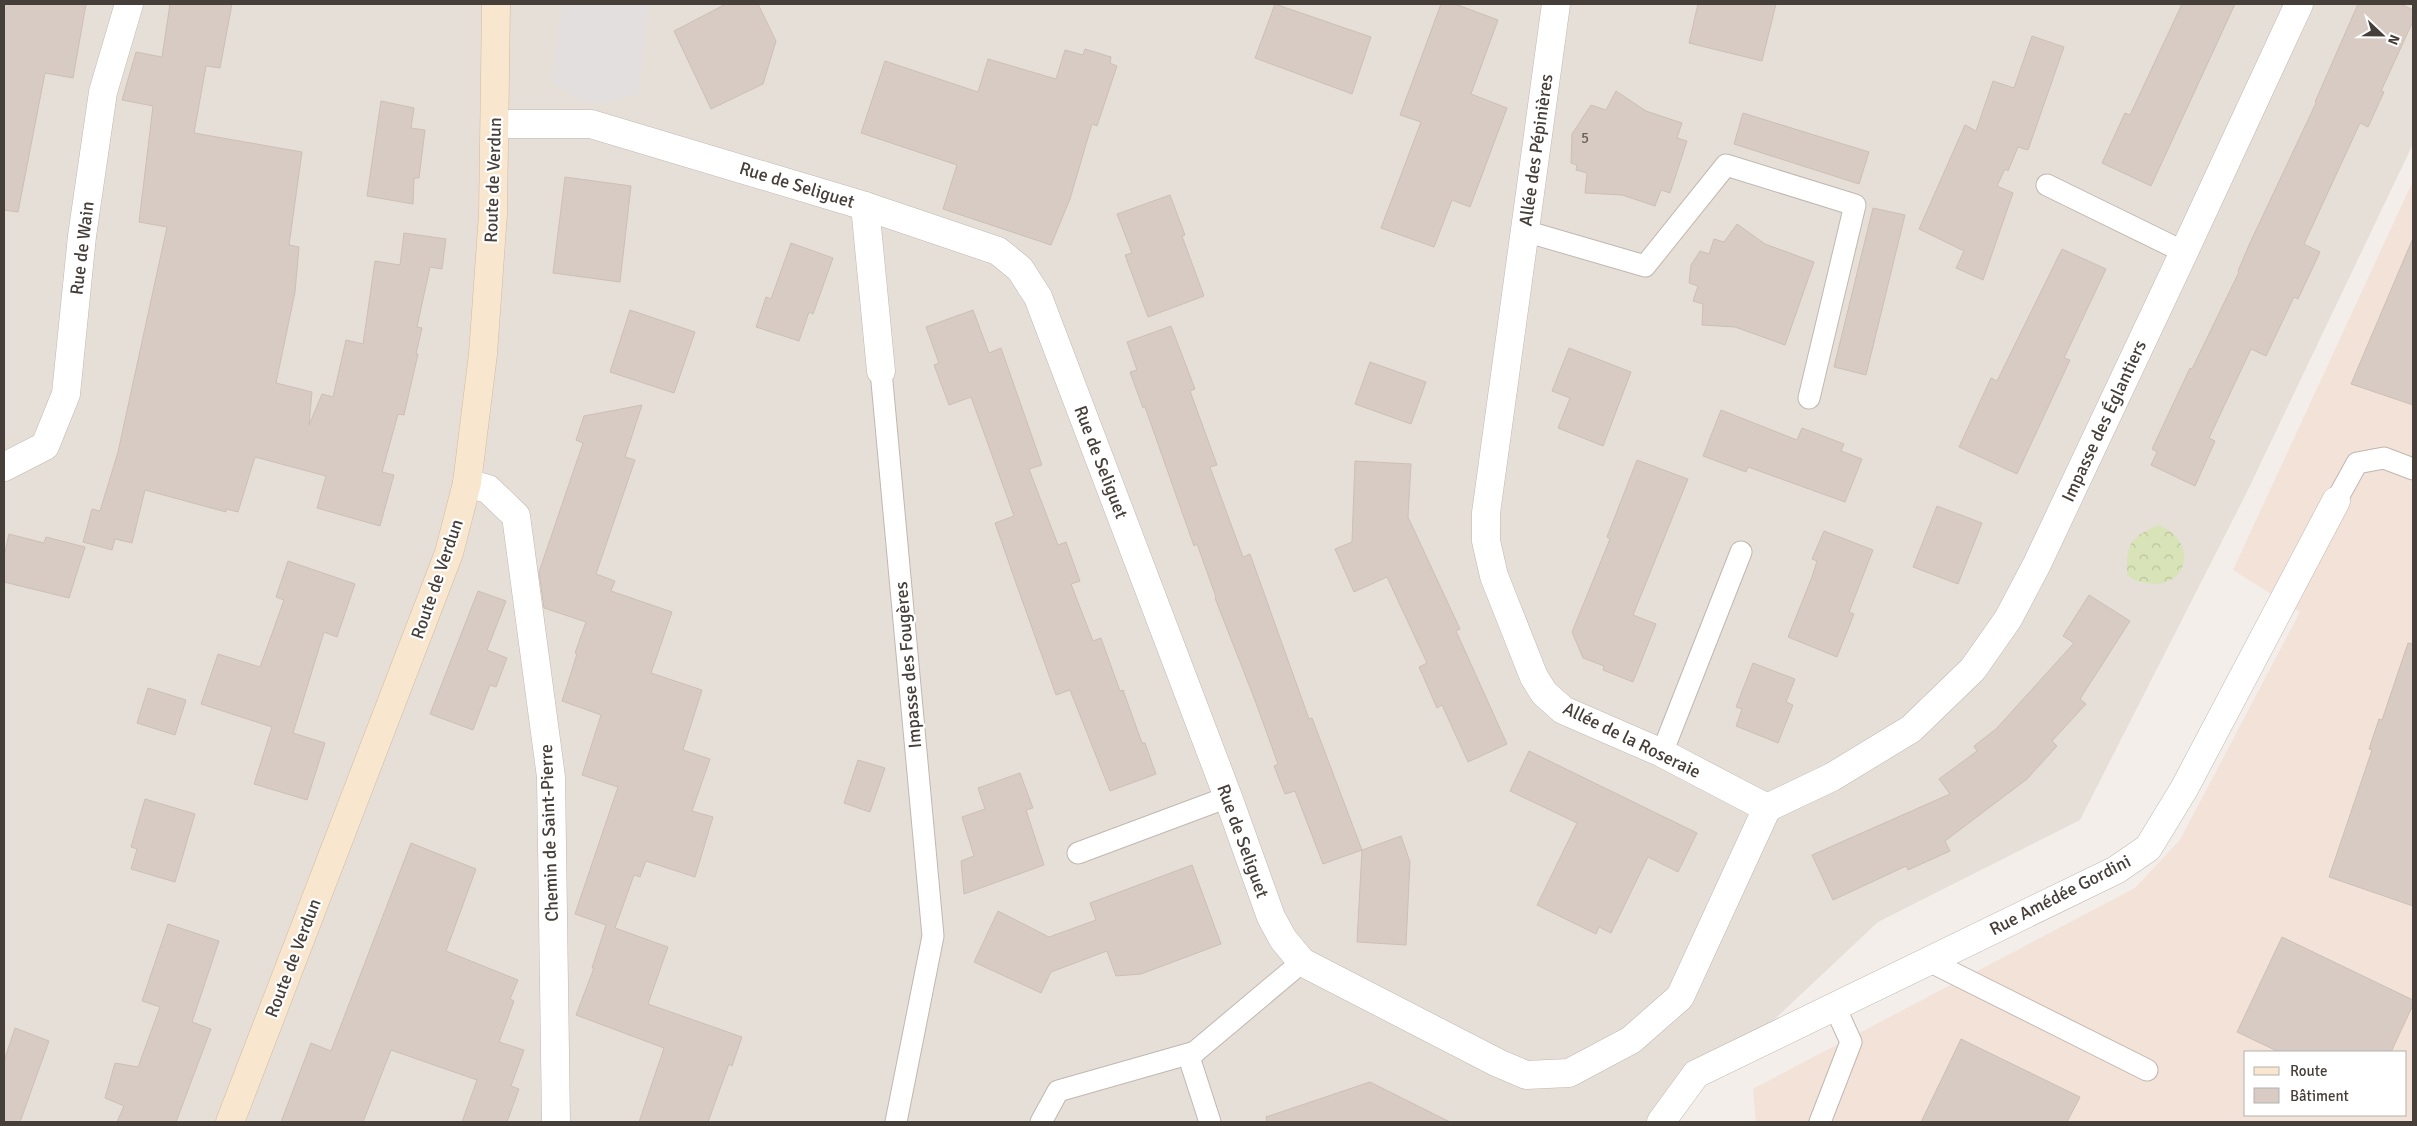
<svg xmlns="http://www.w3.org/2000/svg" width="2417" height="1126" font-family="Signika,sans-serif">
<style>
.residential{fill:#e6dfd8}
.commercial{fill:#f2e2d7;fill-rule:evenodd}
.park{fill:url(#park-crowns)}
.parking{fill:#e2dfde}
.building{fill:#d7cbc3;stroke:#cebfb4}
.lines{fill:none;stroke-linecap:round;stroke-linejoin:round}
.service-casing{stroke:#c1b7b0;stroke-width:23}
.minor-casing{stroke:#c1b7b0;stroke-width:29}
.secondary-casing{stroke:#d1baa0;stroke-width:29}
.service{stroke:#fff;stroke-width:21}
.minor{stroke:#fff;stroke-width:28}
.secondary{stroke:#f9e6ce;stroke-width:28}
.labels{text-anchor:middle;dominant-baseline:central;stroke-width:4.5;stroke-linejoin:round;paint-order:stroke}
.number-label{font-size:15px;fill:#6a615c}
.street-label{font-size:18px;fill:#463e39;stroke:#fff}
</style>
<defs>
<pattern id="park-crowns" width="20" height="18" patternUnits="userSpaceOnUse" patternTransform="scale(1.25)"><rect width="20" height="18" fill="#d8e3b7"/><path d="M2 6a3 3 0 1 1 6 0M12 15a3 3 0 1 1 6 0" fill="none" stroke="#bbc49e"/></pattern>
</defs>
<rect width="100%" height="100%" fill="#f3eeea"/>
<path class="residential" d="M 4,4 L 2413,4 L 2413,144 L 2246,494 L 2080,820 L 1878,922 L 1665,1122 L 4,1122 Z"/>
<path class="commercial" d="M 2413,181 L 2413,1122 L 1756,1122 L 1753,1089 L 2135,888 L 2180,840 L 2300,612 L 2233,570 ZM 2246,1052 L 2406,1052 L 2406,1115 L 2246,1115 Z"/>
<path class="park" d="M 2158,525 C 2201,542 2187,591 2147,583 C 2138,581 2133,581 2127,574 C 2127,542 2129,539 2158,525 Z"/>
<path class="parking" d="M 562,4 L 649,4 L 638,94 L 605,103 L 580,101 L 552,83 Z"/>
<g class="building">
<path d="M 4,4 L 86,4 L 73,78 L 45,73 L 18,212 L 4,210 Z"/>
<path d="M 170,4 L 232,4 L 220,68 L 206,66 L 194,133 L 302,152 L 289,245 L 299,247 L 295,292 L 276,383 L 312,392 L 309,425 L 322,394 L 333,397 L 346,340 L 363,344 L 375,261 L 400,265 L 404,233 L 446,239 L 442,269 L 430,267 L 417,327 L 422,328 L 416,354 L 418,354 L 404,415 L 398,414 L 382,472 L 394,475 L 380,526 L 317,508 L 326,476 L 255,457 L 238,512 L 226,509 L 226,512 L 145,490 L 132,543 L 115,539 L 112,550 L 83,542 L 92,509 L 100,511 L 118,452 L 167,227 L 139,222 L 153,106 L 122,100 L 136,52 L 162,57 Z"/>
<path d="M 726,4 L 758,4 L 776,41 L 763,84 L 711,109 L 674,31 Z"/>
<path d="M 1275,4 L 1371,37 L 1352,94 L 1255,58 Z"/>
<path d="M 1441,4 L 1455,4 L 1498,20 L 1471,94 L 1507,108 L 1470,207 L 1452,200 L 1434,247 L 1381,228 L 1421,122 L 1400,115 Z"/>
<path d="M 1698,4 L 1776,4 L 1762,61 L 1689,43 Z"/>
<path d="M 2182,4 L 2235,4 L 2151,186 L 2102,163 L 2125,113 L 2130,115 Z"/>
<path d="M 2358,4 L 2401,4 L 2413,10 L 2413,21 L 2381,91 L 2384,92 L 2368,127 L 2360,123 L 2304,244 L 2320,252 L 2298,299 L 2294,297 L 2266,356 L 2251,349 L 2209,438 L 2215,441 L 2195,486 L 2151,465 L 2157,452 L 2152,449 L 2190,368 L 2192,369 L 2239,272 L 2238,271 L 2249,245 L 2316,103 L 2315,102 Z"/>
<path d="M 2032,36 L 2064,47 L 2028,150 L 2018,147 L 2008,171 L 2005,169 L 1997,186 L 2013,193 L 1983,280 L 1956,268 L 1964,251 L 1919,229 L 1965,125 L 1976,131 L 1993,81 L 2014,88 Z"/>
<path d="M 1085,49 L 1111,57 L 1110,63 L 1117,66 L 1097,126 L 1092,124 L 1070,199 L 1051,245 L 943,209 L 957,165 L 861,133 L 885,61 L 978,92 L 988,59 L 1056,79 L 1065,50 L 1083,55 Z"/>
<path d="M 1616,91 L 1646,111 L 1682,123 L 1677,138 L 1687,141 L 1670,193 L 1661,190 L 1655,206 L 1622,195 L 1585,193 L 1587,173 L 1576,170 L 1577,165 L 1571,163 L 1572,134 L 1591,105 L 1606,110 Z"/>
<path d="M 381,101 L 414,108 L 411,128 L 425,130 L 419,178 L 414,178 L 413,204 L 367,196 Z"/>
<path d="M 1743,113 L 1869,152 L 1859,184 L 1734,144 Z"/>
<path d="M 565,177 L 631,186 L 620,282 L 553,273 Z"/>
<path d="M 1170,195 L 1185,235 L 1182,236 L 1204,296 L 1148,317 L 1125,255 L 1132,253 L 1117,214 Z"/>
<path d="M 1873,208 L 1905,215 L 1866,375 L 1834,367 Z"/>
<path d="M 1737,224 L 1765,244 L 1814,262 L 1785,345 L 1735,327 L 1702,325 L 1703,304 L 1693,301 L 1698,286 L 1689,283 L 1691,265 L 1700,251 L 1709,254 L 1714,239 L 1724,242 Z"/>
<path d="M 2413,238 L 2413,405 L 2351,384 Z"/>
<path d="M 791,243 L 833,258 L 813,314 L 809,312 L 799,341 L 756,327 L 766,297 L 771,299 Z"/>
<path d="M 2062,249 L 2106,269 L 2064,358 L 2070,360 L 2017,474 L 1959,447 L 1991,378 L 1997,381 Z"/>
<path d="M 630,310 L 695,332 L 674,393 L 610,372 Z"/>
<path d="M 973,310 L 989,353 L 1001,348 L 1042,465 L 1029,469 L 1058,545 L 1066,542 L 1080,581 L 1071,584 L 1093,641 L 1101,638 L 1120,691 L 1123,690 L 1142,743 L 1145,743 L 1156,774 L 1110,791 L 1070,690 L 1056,695 L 1016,583 L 995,523 L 1014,516 L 971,397 L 949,405 L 934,365 L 939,363 L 926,327 Z"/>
<path d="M 1171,326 L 1195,389 L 1190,391 L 1217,465 L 1210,467 L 1243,557 L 1250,554 L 1309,719 L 1312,718 L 1362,850 L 1323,864 L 1295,791 L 1285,794 L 1274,766 L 1278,764 L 1256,703 L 1215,598 L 1216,597 L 1197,544 L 1194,546 L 1145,407 L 1143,408 L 1130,372 L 1137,370 L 1127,342 Z"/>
<path d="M 1569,348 L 1631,372 L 1603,446 L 1558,428 L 1570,398 L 1552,391 Z"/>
<path d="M 1370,362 L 1426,382 L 1411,424 L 1355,404 Z"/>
<path d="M 642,405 L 625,457 L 635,460 L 596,574 L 615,581 L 611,591 L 672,612 L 651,673 L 702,690 L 683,750 L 710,759 L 692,811 L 713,817 L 695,877 L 646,861 L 640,877 L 634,875 L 615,928 L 668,947 L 648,1004 L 742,1037 L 732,1066 L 729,1064 L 708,1122 L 639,1122 L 664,1048 L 576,1015 L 594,968 L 592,968 L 606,925 L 575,914 L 618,787 L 582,775 L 601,715 L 562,701 L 577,654 L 575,653 L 586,622 L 544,608 L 539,572 L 583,443 L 576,440 L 584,416 Z"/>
<path d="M 1721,410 L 1797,440 L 1802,428 L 1844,444 L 1841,451 L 1862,459 L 1845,502 L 1748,467 L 1746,472 L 1703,456 Z"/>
<path d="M 1637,460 L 1688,479 L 1633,615 L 1656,624 L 1633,682 L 1603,670 L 1604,666 L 1583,658 L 1572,632 L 1610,539 L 1607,537 Z"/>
<path d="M 1355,461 L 1411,464 L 1408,517 L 1460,629 L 1456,631 L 1507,744 L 1468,762 L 1442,705 L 1437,708 L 1419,667 L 1427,663 L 1387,577 L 1354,592 L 1335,549 L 1352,542 Z"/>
<path d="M 1937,506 L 1982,523 L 1958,584 L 1913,567 Z"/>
<path d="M 1824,531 L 1873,550 L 1849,612 L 1854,614 L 1837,657 L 1788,637 L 1812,577 L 1817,561 L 1812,559 Z"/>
<path d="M 9,534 L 44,543 L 46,537 L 85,547 L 69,598 L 4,582 L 4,556 Z"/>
<path d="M 288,561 L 355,584 L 337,637 L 324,632 L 293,733 L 325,743 L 307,800 L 254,784 L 272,727 L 201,704 L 218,654 L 260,667 L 284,600 L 276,597 Z"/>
<path d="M 478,591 L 506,601 L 487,650 L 507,658 L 496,687 L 490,685 L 473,730 L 430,714 Z"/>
<path d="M 2089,595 L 2130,621 L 2080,699 L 2086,704 L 2052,741 L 2057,746 L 2027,779 L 1945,841 L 1950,851 L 1908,870 L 1906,866 L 1833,900 L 1812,855 L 1950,794 L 1939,779 L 1977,751 L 1974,746 L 1996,729 L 2074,643 L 2063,636 Z"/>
<path d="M 2408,643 L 2413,644 L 2413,906 L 2329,877 L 2372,750 L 2369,749 L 2379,719 L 2382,720 Z"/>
<path d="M 1753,663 L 1795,679 L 1786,702 L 1793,705 L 1778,743 L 1736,726 L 1742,709 L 1736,707 Z"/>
<path d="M 148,688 L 186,700 L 175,735 L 137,723 Z"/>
<path d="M 1529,751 L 1697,833 L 1678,872 L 1648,857 L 1611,933 L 1599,927 L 1596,934 L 1537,905 L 1577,823 L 1510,791 Z"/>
<path d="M 858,760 L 885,768 L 870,812 L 844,803 Z"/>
<path d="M 1020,773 L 1033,808 L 1026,810 L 1044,865 L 964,894 L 961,861 L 974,856 L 962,817 L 985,809 L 978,788 Z"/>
<path d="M 145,799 L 195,814 L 175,882 L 131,869 L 137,849 L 131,847 Z"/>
<path d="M 1401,836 L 1410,862 L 1406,945 L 1357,942 L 1362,850 Z"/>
<path d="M 411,843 L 476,869 L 446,951 L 518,980 L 510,999 L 514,1001 L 499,1042 L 524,1050 L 511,1086 L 519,1089 L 507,1122 L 462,1122 L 477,1080 L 391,1050 L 363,1122 L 281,1122 L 311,1043 L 331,1051 Z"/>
<path d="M 1192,865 L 1221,944 L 1141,974 L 1116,976 L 1107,951 L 1051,972 L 1041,993 L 974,962 L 998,911 L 1049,937 L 1096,920 L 1090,903 Z"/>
<path d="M 168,924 L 219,941 L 192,1022 L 211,1029 L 176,1122 L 117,1122 L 124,1106 L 105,1098 L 115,1063 L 138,1067 L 160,1007 L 142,1001 Z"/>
<path d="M 2282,937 L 2413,1000 L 2413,1005 L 2391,1052 L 2279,1052 L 2237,1032 Z"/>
<path d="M 15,1028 L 49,1041 L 20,1122 L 4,1122 L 4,1061 Z"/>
<path d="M 1961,1039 L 2080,1097 L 2067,1122 L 1921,1122 Z"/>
<path d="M 1370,1082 L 1450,1122 L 1267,1122 L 1266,1117 Z"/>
</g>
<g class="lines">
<g class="service-casing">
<g id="service">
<path d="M 2047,185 L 2184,252"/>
<path d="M 1525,231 L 1645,266 L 1726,165 L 1855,205 L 1809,398"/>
<path d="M 881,371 L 933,936 L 896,1122"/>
<path d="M 2336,501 L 2357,463 L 2384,458 L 2413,469"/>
<path d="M 1662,753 L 1741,552"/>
<path d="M 1078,853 L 1228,797"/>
<path d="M 1929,961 L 2147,1070"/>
<path d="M 1041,1122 L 1058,1091 L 1195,1052"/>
<path d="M 1210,1122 L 1189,1057 L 1302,962"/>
<path d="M 1820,1122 L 1851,1042 L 1835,1007"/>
</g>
</g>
<g class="minor-casing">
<g id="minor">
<path d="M 1556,4 L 1486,513 L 1486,541 L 1494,576 L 1534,677 L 1544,693 L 1563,710 L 1662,753 L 1767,808 L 1832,777 L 1911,729 L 1973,669 L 2008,619 L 2037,564 L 2184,252 L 2299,4"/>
<path d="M 495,124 L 591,124 L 865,206 L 998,251 L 1020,269 L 1038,297 L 1228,797 L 1271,917 L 1283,939 L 1302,962 L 1498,1063 L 1526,1075 L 1569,1073 L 1631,1040 L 1680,997 L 1767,808"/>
<path d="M 865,206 L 881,371"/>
<path d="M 4,467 L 45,446 L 66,394 L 82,236 L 103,92 L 129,4"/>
<path d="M 467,483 L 488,489 L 516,516 L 551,777 L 556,1122"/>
<path d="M 1661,1122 L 1696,1074 L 2116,870 L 2148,848 L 2184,789 L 2336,501"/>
</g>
</g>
<g class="secondary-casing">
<path id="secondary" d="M 230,1122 L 449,553 L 467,483 L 483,354 L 493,214 L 496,4"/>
</g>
<use href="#service" class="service"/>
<use href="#minor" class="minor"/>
<use href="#secondary" class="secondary"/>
</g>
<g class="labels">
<g class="number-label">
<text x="1585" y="138">5</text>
</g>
<g class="street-label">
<text transform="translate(1536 150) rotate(-82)">Allée des Pépinières</text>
<text transform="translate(493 180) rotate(-88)">Route de Verdun</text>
<text transform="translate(797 185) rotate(17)">Rue de Seliguet</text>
<text transform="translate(82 248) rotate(-83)">Rue de Wain</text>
<text transform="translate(2104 421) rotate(-65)">Impasse des Églantiers</text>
<text transform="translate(1101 462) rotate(69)">Rue de Seliguet</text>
<text transform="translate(437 579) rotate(-71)">Route de Verdun</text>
<text transform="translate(908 665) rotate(-95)">Impasse des Fougères</text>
<text transform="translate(1632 740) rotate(26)">Allée de la Roseraie</text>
<text transform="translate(549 833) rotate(-92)">Chemin de Saint-Pierre</text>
<text transform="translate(1243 841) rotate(70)">Rue de Seliguet</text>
<text transform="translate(2060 895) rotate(-27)">Rue Amédée Gordini</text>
<text transform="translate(293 958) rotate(-69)">Route de Verdun</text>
</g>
</g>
<rect width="2417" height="1126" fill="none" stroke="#463e39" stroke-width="10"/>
<rect x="2244" y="1051" width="162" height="65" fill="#ffffff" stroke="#b5b2b0"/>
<rect x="2254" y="1067" width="25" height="8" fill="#f9e6ce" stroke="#b5b2b0"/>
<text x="2290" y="1076" font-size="15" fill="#463e39">Route</text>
<rect x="2254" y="1088" width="25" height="15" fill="#d7cbc3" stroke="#b5b2b0"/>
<text x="2290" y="1101" font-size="15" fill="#463e39">Bâtiment</text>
<g transform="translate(2382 35) rotate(112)" stroke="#ffffff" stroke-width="4" paint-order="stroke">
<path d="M0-4L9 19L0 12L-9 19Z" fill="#463e39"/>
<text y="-8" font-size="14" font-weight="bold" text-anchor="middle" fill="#463e39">N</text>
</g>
</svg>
